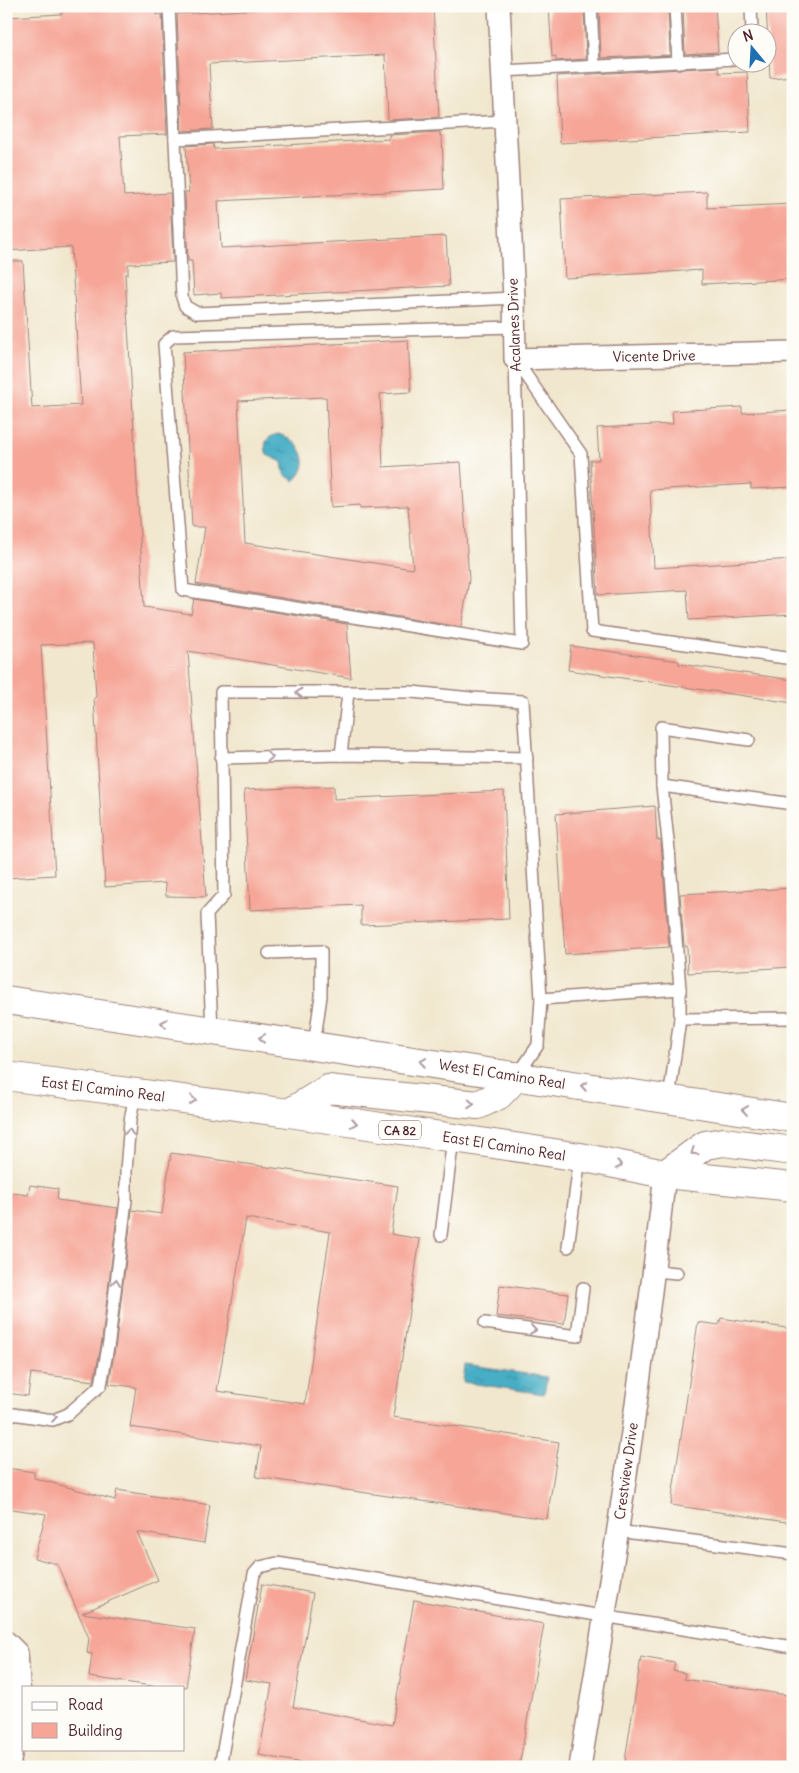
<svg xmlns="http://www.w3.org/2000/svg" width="799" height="1773" font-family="Delius,sans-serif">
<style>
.water{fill:url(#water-ripples);stroke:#486678}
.building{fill:#f6a596;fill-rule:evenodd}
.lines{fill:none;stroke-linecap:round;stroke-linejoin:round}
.service-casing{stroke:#9e837c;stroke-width:14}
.minor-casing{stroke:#9e837c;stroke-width:24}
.primary-casing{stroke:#9e837c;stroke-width:30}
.service{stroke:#fff;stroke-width:11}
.minor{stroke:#fff;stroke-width:21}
.primary{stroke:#fff;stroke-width:28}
.oneway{stroke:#ae9aa0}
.labels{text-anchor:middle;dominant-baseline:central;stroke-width:4;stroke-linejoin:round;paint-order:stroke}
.shield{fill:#fdfcf7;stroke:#806168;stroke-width:1}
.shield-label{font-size:12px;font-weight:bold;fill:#4a1f2b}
.street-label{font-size:14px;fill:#4a1f2b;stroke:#fdfcf7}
</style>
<defs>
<pattern id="water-ripples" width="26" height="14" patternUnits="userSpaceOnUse" patternTransform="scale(1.25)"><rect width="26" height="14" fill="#46aec5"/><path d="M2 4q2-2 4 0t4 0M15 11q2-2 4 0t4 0" fill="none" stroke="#3c8da0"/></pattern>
</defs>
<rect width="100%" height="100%" fill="#fdfcf7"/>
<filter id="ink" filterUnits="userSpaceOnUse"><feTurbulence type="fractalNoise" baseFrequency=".02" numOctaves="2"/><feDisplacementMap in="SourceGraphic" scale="10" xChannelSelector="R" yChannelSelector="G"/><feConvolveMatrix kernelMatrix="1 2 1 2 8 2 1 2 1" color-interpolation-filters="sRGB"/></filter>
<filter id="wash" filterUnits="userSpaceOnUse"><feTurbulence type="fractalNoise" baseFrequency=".0096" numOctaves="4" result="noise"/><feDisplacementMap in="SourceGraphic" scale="20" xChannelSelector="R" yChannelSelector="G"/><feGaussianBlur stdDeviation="1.12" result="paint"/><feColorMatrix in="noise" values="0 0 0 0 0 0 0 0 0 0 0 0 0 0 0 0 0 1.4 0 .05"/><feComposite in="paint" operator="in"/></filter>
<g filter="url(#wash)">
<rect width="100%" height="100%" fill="#f1e7ce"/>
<g class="water">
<path d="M 278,434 C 300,440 315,463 294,481 L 284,474 L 282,462 L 267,455 C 263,443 266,437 278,434 Z"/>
<path d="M 465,1365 L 547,1377 L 544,1394 L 463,1382 Z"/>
</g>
<g id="blocks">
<g class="building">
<path d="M 61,6 L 112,6 L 113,9 L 156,6 L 156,15 L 162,14 L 167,134 L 120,136 L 124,196 L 170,193 L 173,262 L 128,264 L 128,274 L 125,274 L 144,607 L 191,614 L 194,599 L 347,624 L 351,678 L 188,651 L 206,897 L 166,896 L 165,883 L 105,887 L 94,698 L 96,698 L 93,643 L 41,645 L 55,875 L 6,878 L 6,261 L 23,261 L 32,408 L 81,405 L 71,247 L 6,251 L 6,17 L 62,14 Z"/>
<path d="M 316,6 L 433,6 L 439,117 L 388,120 L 385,55 L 209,64 L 213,129 L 182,131 L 177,14 Z"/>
<path d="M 549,6 L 584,6 L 586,59 L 556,61 L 556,56 L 552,57 Z"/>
<path d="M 599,6 L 668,6 L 670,55 L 601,58 Z"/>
<path d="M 683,6 L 715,6 L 718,52 L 685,54 Z"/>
<path d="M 766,6 L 793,6 L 793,76 L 770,78 Z"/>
<path d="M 718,67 L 719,73 L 747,72 L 750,132 L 560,143 L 557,76 Z"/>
<path d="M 440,132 L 440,136 L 442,136 L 444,189 L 218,201 L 221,248 L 446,236 L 449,286 L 221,298 L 221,293 L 194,295 L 192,261 L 188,261 L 185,192 L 189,192 L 186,146 L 213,144 L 214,149 L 389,139 L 389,135 Z"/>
<path d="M 707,192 L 707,208 L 793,204 L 793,279 L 702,284 L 702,270 L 565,278 L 561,199 Z"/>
<path d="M 408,340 L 411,392 L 380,394 L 383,467 L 461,462 L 469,580 L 461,627 L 196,584 L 205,527 L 192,527 L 183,352 ZM 326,397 L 331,507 L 360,505 L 360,508 L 408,506 L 413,569 L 245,543 L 238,401 Z"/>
<path d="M 742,407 L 742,413 L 793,410 L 793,487 L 751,489 L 751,484 L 650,490 L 654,568 L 793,559 L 793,614 L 689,620 L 687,590 L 598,595 L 590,460 L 599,460 L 597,428 L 673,424 L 672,411 Z"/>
<path d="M 571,646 L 679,661 L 679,664 L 793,680 L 793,703 L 568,670 Z"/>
<path d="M 334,786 L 334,799 L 504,791 L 509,919 L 361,925 L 361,905 L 250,910 L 244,790 Z"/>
<path d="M 655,806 L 657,840 L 660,840 L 661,842 L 669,947 L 565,954 L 556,814 Z"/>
<path d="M 793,888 L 793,967 L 688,973 L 687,946 L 684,946 L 680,894 Z"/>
<path d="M 171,1153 L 398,1186 L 391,1234 L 420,1239 L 393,1417 L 559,1442 L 547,1519 L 256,1477 L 261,1446 L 130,1427 L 136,1387 L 109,1384 L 116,1342 L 132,1210 L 162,1214 ZM 246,1218 L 330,1232 L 305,1404 L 217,1391 Z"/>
<path d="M 30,1185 L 58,1189 L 57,1200 L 118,1208 L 102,1340 L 94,1381 L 31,1373 L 28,1396 L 6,1393 L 6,1192 L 28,1195 Z"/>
<path d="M 500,1285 L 568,1294 L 564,1324 L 496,1316 Z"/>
<path d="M 721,1318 L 793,1329 L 793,1523 L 671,1505 L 698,1322 L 719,1325 Z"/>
<path d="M 6,1468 L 34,1472 L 34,1478 L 115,1500 L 117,1490 L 210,1505 L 204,1543 L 137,1532 L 158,1580 L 82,1613 L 195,1629 L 186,1687 L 159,1687 L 89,1677 L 92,1654 L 87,1653 L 89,1638 L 57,1564 L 34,1558 L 46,1514 L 6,1508 Z"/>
<path d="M 262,1584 L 313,1593 L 293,1707 L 392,1725 L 414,1600 L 544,1624 L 519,1767 L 326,1767 L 259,1755 L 272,1684 L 245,1680 Z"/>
<path d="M 641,1657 L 675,1663 L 673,1671 L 685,1673 L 684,1679 L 793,1696 L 793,1767 L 624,1767 Z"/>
</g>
</g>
</g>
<g filter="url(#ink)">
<use href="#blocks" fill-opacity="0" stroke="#9e837c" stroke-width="1"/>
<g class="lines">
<g class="service-casing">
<g id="service">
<path d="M 169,6 L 182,297 L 185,306 L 197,313 L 514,298"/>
<path d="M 591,6 L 594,66"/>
<path d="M 675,6 L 678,62"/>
<path d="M 751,6 L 752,32"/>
<path d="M 502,71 L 736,59"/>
<path d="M 175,139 L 504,121"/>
<path d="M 515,327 L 173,336 L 164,344 L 183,590 L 522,644 L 515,359"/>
<path d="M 515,359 L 581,454 L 592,631 L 793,659"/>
<path d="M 341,755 L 348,693"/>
<path d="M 221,758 L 341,755 L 527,758"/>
<path d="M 662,786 L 793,804"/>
<path d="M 269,953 L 321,951 L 321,996 L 314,1045"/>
<path d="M 680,989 L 669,850 L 662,786 L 661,727 L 749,740"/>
<path d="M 541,999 L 680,989 L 680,1019 L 793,1018"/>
<path d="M 212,1030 L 207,914 L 224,895 L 221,692 L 412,692 L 471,698 L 523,701 L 541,999 L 538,1045 L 517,1076"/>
<path d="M 669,1099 L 680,1019"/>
<path d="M 441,1235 L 453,1138"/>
<path d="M 568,1247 L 580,1157"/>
<path d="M 654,1271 L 677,1273"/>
<path d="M 485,1323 L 577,1336 L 583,1288"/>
<path d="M 6,1413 L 53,1420 L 68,1414 L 101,1385 L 109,1341 L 126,1200 L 126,1171 L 130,1121 L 135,1093"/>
<path d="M 617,1531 L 793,1554"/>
<path d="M 220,1767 L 254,1574 L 260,1567 L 277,1563 L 793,1647"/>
</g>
</g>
<g class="minor-casing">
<g id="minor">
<path d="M 499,6 L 514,298 L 515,359 L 793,352"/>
<path d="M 6,1642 L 17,1653 L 20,1699 L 9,1767"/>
<path d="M 580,1767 C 613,1570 643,1372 665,1174"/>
</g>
</g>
<g class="primary-casing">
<g id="primary">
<path d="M 6,1000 L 793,1118"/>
<path d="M 6,1076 L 289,1113 L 580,1157 L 665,1174 L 793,1187"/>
<path d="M 289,1113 L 328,1089 L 478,1105 L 499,1095 L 517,1076"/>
<path d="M 665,1174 L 705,1145 L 724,1142 L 793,1151"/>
</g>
</g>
<use href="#service" class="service"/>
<use href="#minor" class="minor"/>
<use href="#primary" class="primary"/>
</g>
<defs><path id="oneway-chevron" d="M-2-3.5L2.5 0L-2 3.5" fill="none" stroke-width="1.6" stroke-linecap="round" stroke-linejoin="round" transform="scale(1.25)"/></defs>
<g class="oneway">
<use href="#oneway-chevron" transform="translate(299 693) rotate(-180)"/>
<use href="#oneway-chevron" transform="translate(270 757) rotate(-1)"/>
<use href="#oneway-chevron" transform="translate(164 1023) rotate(-172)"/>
<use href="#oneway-chevron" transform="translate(262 1038) rotate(-172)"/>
<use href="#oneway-chevron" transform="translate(423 1062) rotate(-171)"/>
<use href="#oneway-chevron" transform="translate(584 1086) rotate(-171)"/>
<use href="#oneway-chevron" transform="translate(193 1100) rotate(7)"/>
<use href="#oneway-chevron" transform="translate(471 1104) rotate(4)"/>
<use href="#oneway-chevron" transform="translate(745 1110) rotate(-172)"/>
<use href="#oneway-chevron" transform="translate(354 1123) rotate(9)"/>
<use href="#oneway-chevron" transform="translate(129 1132) rotate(-86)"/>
<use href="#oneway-chevron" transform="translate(694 1152) rotate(146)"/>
<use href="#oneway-chevron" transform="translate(619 1165) rotate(11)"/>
<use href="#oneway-chevron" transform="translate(116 1282) rotate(-83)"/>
<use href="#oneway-chevron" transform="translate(533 1330) rotate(8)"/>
<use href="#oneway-chevron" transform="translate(54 1417) rotate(-9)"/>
</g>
</g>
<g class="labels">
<rect class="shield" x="379" y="1120.5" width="42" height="19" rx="4"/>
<g class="shield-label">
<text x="400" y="1130">CA 82</text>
</g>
<g class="street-label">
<text transform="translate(514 325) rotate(-92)">Acalanes Drive</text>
<text transform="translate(654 356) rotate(-1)">Vicente Drive</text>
<text transform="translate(502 1074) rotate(9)">West El Camino Real</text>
<text transform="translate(103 1089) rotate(7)">East El Camino Real</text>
<text transform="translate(504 1146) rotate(9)">East El Camino Real</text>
<text transform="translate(626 1471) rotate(-82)">Crestview Drive</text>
</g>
</g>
<rect width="799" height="1773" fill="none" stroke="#fdfcf7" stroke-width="25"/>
<rect x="22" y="1686" width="162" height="65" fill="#fdfcf7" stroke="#b5a4a5"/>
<rect x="32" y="1702" width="25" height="8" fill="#ffffff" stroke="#b5a4a5"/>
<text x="68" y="1710" font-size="15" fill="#4a1f2b">Road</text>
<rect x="32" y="1723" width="25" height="15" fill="#f6a596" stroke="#b5a4a5"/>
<text x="68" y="1736" font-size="15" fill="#4a1f2b">Building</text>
<g transform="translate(752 48) rotate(342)"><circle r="24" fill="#fdfcf7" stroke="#b5a4a5"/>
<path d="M0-4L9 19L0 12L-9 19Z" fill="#1f6fb2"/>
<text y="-8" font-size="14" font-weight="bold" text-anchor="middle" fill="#4a1f2b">N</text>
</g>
</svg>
